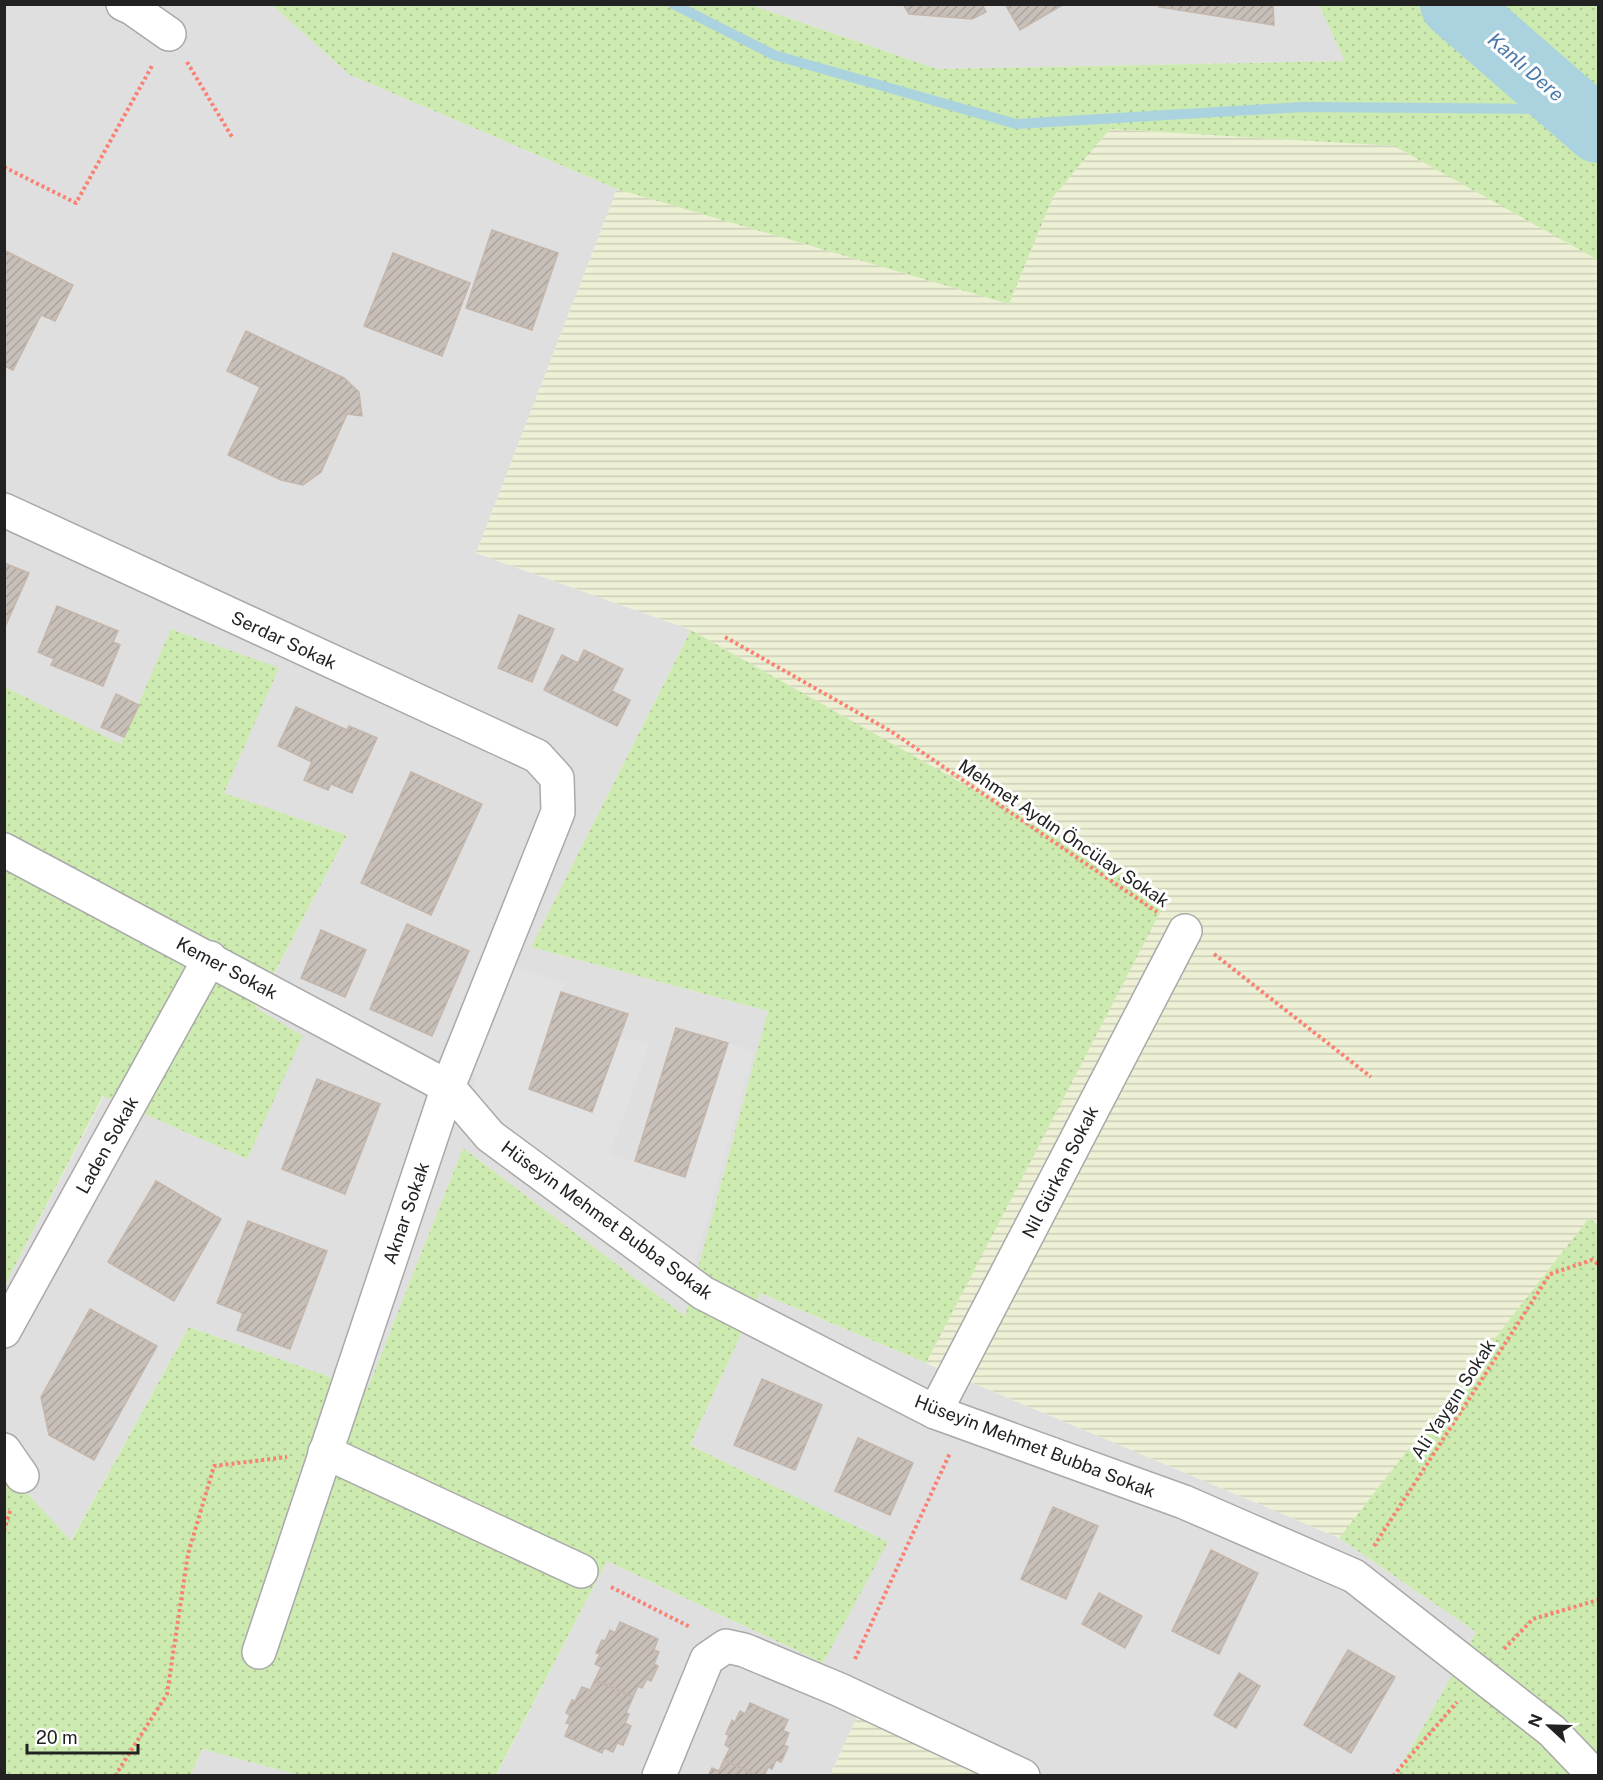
<svg xmlns="http://www.w3.org/2000/svg" width="1603" height="1780" font-family="'Public Sans',sans-serif">
<style>
.residential{fill:#e0dfdf}
.farmland{fill:url(#farmland-rules)}
.grass{fill:url(#grass-dots)}
.parking{fill:#e2e2e2}
.lines{fill:none;stroke-linecap:round;stroke-linejoin:round}
.stream{stroke:#aad3df;stroke-width:10}
.river{stroke:#aad3df;stroke-width:66}
.building{fill:url(#building-hatch);stroke:#c4b6ab;stroke-width:1.5}
.minor-casing{stroke:#a9a9a9;stroke-width:36}
.path{stroke:#fa8072;stroke-width:4;stroke-dasharray:3 3;stroke-linecap:butt}
.minor{stroke:#fff;stroke-width:33}
.labels{text-anchor:middle;dominant-baseline:central;stroke-width:6;stroke-linejoin:round;paint-order:stroke}
.street-label{font-size:18px;fill:#222;stroke:#fff}
.water-label{font-size:20px;font-style:italic;fill:#4a7aab;stroke:#fff}
</style>
<defs>
<pattern id="farmland-rules" width="6" height="5" patternUnits="userSpaceOnUse" patternTransform="scale(1.5)"><rect width="6" height="5" fill="#eef0d5"/><path d="M0 2.5h6" fill="none" stroke="#ccceb7"/></pattern>
<pattern id="grass-dots" width="8" height="8" patternUnits="userSpaceOnUse" patternTransform="scale(1.5)"><rect width="8" height="8" fill="#cdebb0"/><path d="M2 2h.1M6 6h.1" fill="none" stroke="#b0c997" stroke-width="1.8" stroke-linecap="round"/></pattern>
<pattern id="building-hatch" width="6" height="6" patternUnits="userSpaceOnUse" patternTransform="scale(1.5)"><rect width="6" height="6" fill="#c7bfb8"/><path d="M-1 1l2-2M0 6l6-6M5 7l2-2" fill="none" stroke="#aba49e"/></pattern>
</defs>
<rect width="100%" height="100%" fill="#f2efe9"/>
<g class="residential">
<path d="M 4,5 L 272,5 L 350,75 L 617,189 L 476,553 L 691,630 L 531,947 L 768,1011 L 685,1316 L 463,1148 L 367,1390 L 189,1327 L 70,1542 L 5,1468 L 5,1285 L 104,1096 L 247,1159 L 256,1009 L 347,835 L 223,793 L 278,668 L 171,629 L 121,745 L 5,687 Z"/>
<path d="M 751,5 L 1319,5 L 1346,61 L 937,69 Z"/>
<path d="M 760,1293 L 1339,1538 L 1476,1632 L 1396,1775 L 985,1775 L 857,1717 L 830,1775 L 496,1776 L 607,1561 L 823,1663 L 887,1542 L 690,1445 Z"/>
<path d="M 202,1749 L 298,1775 L 191,1776 Z"/>
</g>
<g class="farmland">
<path d="M 1110,129 L 1394,146 L 1598,260 L 1598,1225 L 1589,1219 L 1339,1538 L 926,1363 L 1166,899 L 691,630 L 476,553 L 617,189 L 1009,304 L 1053,197 Z"/>
<path d="M 857,1717 L 985,1775 L 830,1776 Z"/>
</g>
<g class="grass">
<path d="M 272,5 L 751,5 L 937,69 L 1345,61 L 1319,5 L 1598,5 L 1598,260 L 1394,146 L 1110,129 L 1053,197 L 1009,304 L 617,189 L 350,75 Z"/>
<path d="M 171,629 L 279,668 L 224,793 L 347,835 L 256,1008 L 303,1036 L 247,1159 L 103,1096 L 5,1285 L 5,687 L 121,744 Z"/>
<path d="M 691,630 L 1167,899 L 926,1363 L 760,1293 L 690,1445 L 888,1542 L 823,1663 L 607,1561 L 496,1775 L 298,1775 L 202,1749 L 191,1775 L 5,1775 L 4,1468 L 71,1541 L 189,1327 L 367,1390 L 463,1148 L 685,1316 L 768,1011 L 531,947 Z"/>
<path d="M 1589,1218 L 1598,1225 L 1598,1775 L 1396,1775 L 1476,1632 L 1339,1538 Z"/>
</g>
<path class="parking" d="M 513,966 L 565,983 L 529,1089 L 592,1112 L 619,1037 L 650,1044 L 610,1154 L 685,1177 L 728,1043 L 754,1051 L 693,1270 L 496,1121 L 482,1105 L 475,1088 L 474,1069 Z"/>
<g class="lines">
<path class="stream" d="M 673,4 L 774,55 L 1016,124 L 1303,107 L 1574,109"/>
<path class="river" d="M 1453,4 L 1598,130"/>
</g>
<g class="building">
<path d="M 903,4 L 982,4 L 986,12 L 972,19 L 909,14 Z"/>
<path d="M 1005,4 L 1064,4 L 1020,30 Z"/>
<path d="M 1160,4 L 1273,4 L 1274,25 L 1159,7 Z"/>
<path d="M 492,230 L 558,253 L 532,330 L 466,308 Z"/>
<path d="M 4,250 L 73,285 L 55,321 L 41,315 L 13,370 L 4,366 Z"/>
<path d="M 393,253 L 470,283 L 442,356 L 364,326 Z"/>
<path d="M 246,331 L 344,378 L 359,392 L 362,416 L 347,414 L 321,472 L 303,485 L 281,480 L 228,455 L 260,387 L 227,371 Z"/>
<path d="M 4,563 L 29,573 L 5,627 L 4,627 Z"/>
<path d="M 57,606 L 118,631 L 113,642 L 120,645 L 103,686 L 51,665 L 54,659 L 38,652 Z"/>
<path d="M 519,615 L 554,629 L 532,682 L 498,668 Z"/>
<path d="M 584,650 L 623,669 L 612,691 L 630,700 L 617,726 L 544,690 L 562,655 L 578,663 Z"/>
<path d="M 116,694 L 139,705 L 124,737 L 101,727 Z"/>
<path d="M 296,707 L 347,730 L 349,726 L 377,738 L 352,793 L 331,784 L 328,790 L 304,780 L 312,762 L 278,746 Z"/>
<path d="M 411,772 L 482,804 L 431,915 L 361,883 Z"/>
<path d="M 407,924 L 469,951 L 432,1036 L 370,1009 Z"/>
<path d="M 321,930 L 366,950 L 345,997 L 301,978 Z"/>
<path d="M 561,992 L 628,1014 L 592,1112 L 529,1089 Z"/>
<path d="M 676,1028 L 728,1043 L 685,1177 L 635,1161 Z"/>
<path d="M 317,1079 L 380,1104 L 345,1194 L 282,1169 Z"/>
<path d="M 156,1181 L 221,1219 L 174,1301 L 108,1262 Z"/>
<path d="M 248,1221 L 327,1251 L 290,1349 L 237,1330 L 243,1313 L 217,1303 Z"/>
<path d="M 90,1309 L 157,1346 L 94,1460 L 49,1435 L 41,1397 Z"/>
<path d="M 762,1379 L 822,1405 L 795,1470 L 734,1445 Z"/>
<path d="M 858,1438 L 913,1463 L 890,1515 L 835,1491 Z"/>
<path d="M 1053,1507 L 1098,1526 L 1066,1599 L 1021,1579 Z"/>
<path d="M 1211,1550 L 1258,1573 L 1219,1654 L 1172,1631 Z"/>
<path d="M 1099,1593 L 1142,1616 L 1125,1648 L 1082,1624 Z"/>
<path d="M 620,1622 L 658,1639 L 654,1650 L 659,1652 L 654,1664 L 658,1666 L 651,1681 L 647,1679 L 642,1688 L 638,1686 L 633,1697 L 595,1680 L 601,1667 L 595,1664 L 600,1654 L 596,1653 L 602,1640 L 605,1641 L 610,1630 L 615,1633 Z"/>
<path d="M 1348,1650 L 1395,1677 L 1351,1753 L 1304,1725 Z"/>
<path d="M 1239,1673 L 1260,1686 L 1236,1728 L 1214,1715 Z"/>
<path d="M 595,1680 L 633,1697 L 626,1713 L 629,1714 L 625,1723 L 631,1726 L 623,1745 L 617,1743 L 613,1752 L 604,1748 L 602,1753 L 565,1736 L 570,1724 L 566,1723 L 570,1715 L 566,1713 L 572,1700 L 575,1701 L 582,1687 L 590,1690 Z"/>
<path d="M 750,1703 L 788,1720 L 783,1731 L 789,1733 L 784,1745 L 788,1747 L 781,1762 L 776,1760 L 772,1769 L 768,1767 L 764,1776 L 757,1776 L 724,1760 L 730,1748 L 725,1745 L 729,1735 L 726,1734 L 732,1720 L 735,1722 L 740,1711 L 745,1714 Z"/>
<path d="M 724,1760 L 757,1776 L 708,1776 L 712,1768 L 719,1771 Z"/>
</g>
<g class="lines">
<g class="minor-casing">
<g id="minor">
<path d="M 123,4 L 132,8 L 169,34"/>
<path d="M 4,510 L 537,756 L 557,778 L 558,812 L 448,1087 L 259,1652"/>
<path d="M 4,850 L 448,1087 L 490,1136 L 703,1293 L 935,1412 L 1184,1502 L 1354,1576 L 1552,1731 L 1595,1776"/>
<path d="M 4,1331 L 210,958"/>
<path d="M 935,1412 L 1185,931"/>
<path d="M 4,1450 L 22,1476"/>
<path d="M 325,1452 L 581,1571"/>
<path d="M 659,1776 L 707,1659 L 726,1646 L 744,1650 L 840,1690 L 1023,1776"/>
</g>
</g>
<g class="path">
<path d="M 187,62 L 232,137"/>
<path d="M 4,167 L 76,203 L 153,64"/>
<path d="M 725,637 L 892,732 L 1157,912"/>
<path d="M 1214,954 L 1371,1077"/>
<path d="M 4,1531 L 11,1508"/>
<path d="M 1374,1546 L 1550,1274 L 1592,1260 L 1598,1264"/>
<path d="M 611,1587 L 690,1627"/>
<path d="M 1504,1649 L 1533,1619 L 1598,1600"/>
<path d="M 855,1659 L 950,1453"/>
<path d="M 115,1776 L 167,1694 L 188,1554 L 214,1466 L 287,1457"/>
<path d="M 1393,1776 L 1457,1702"/>
</g>
<use href="#minor" class="minor"/>
</g>
<g class="labels">
<g class="street-label">
<text transform="translate(284 640) rotate(25)">Serdar Sokak</text>
<text transform="translate(1064 833) rotate(34)">Mehmet Aydın Öncülay Sokak</text>
<text transform="translate(227 968) rotate(28)">Kemer Sokak</text>
<text transform="translate(107 1145) rotate(-61)">Laden Sokak</text>
<text transform="translate(1060 1172) rotate(-63)">Nil Gürkan Sokak</text>
<text transform="translate(406 1213) rotate(-71)">Aknar Sokak</text>
<text transform="translate(607 1220) rotate(36)">Hüseyin Mehmet Bubba Sokak</text>
<text transform="translate(1453 1399) rotate(-57)">Ali Yaygın Sokak</text>
<text transform="translate(1035 1446) rotate(21)">Hüseyin Mehmet Bubba Sokak</text>
</g>
<g class="water-label">
<text transform="translate(1526 67) rotate(41)">Kanlı Dere</text>
</g>
</g>
<rect width="1603" height="1780" fill="none" stroke="#222222" stroke-width="12"/>
<g transform="translate(1549 1726) rotate(292)" stroke="#ffffff" stroke-width="4.5" paint-order="stroke">
<path d="M0-4.5L10 22L0 15L-10 22Z" fill="#222222"/>
<text y="-9" font-size="16" font-weight="bold" text-anchor="middle" fill="#222222">N</text>
</g>
<path d="M27 1744v9h111v-9" fill="none" stroke="#222222" stroke-width="3"/>
<text x="36" y="1744" font-size="18" fill="#222222" stroke="#ffffff" stroke-width="4.5" paint-order="stroke">20 m</text>
</svg>
